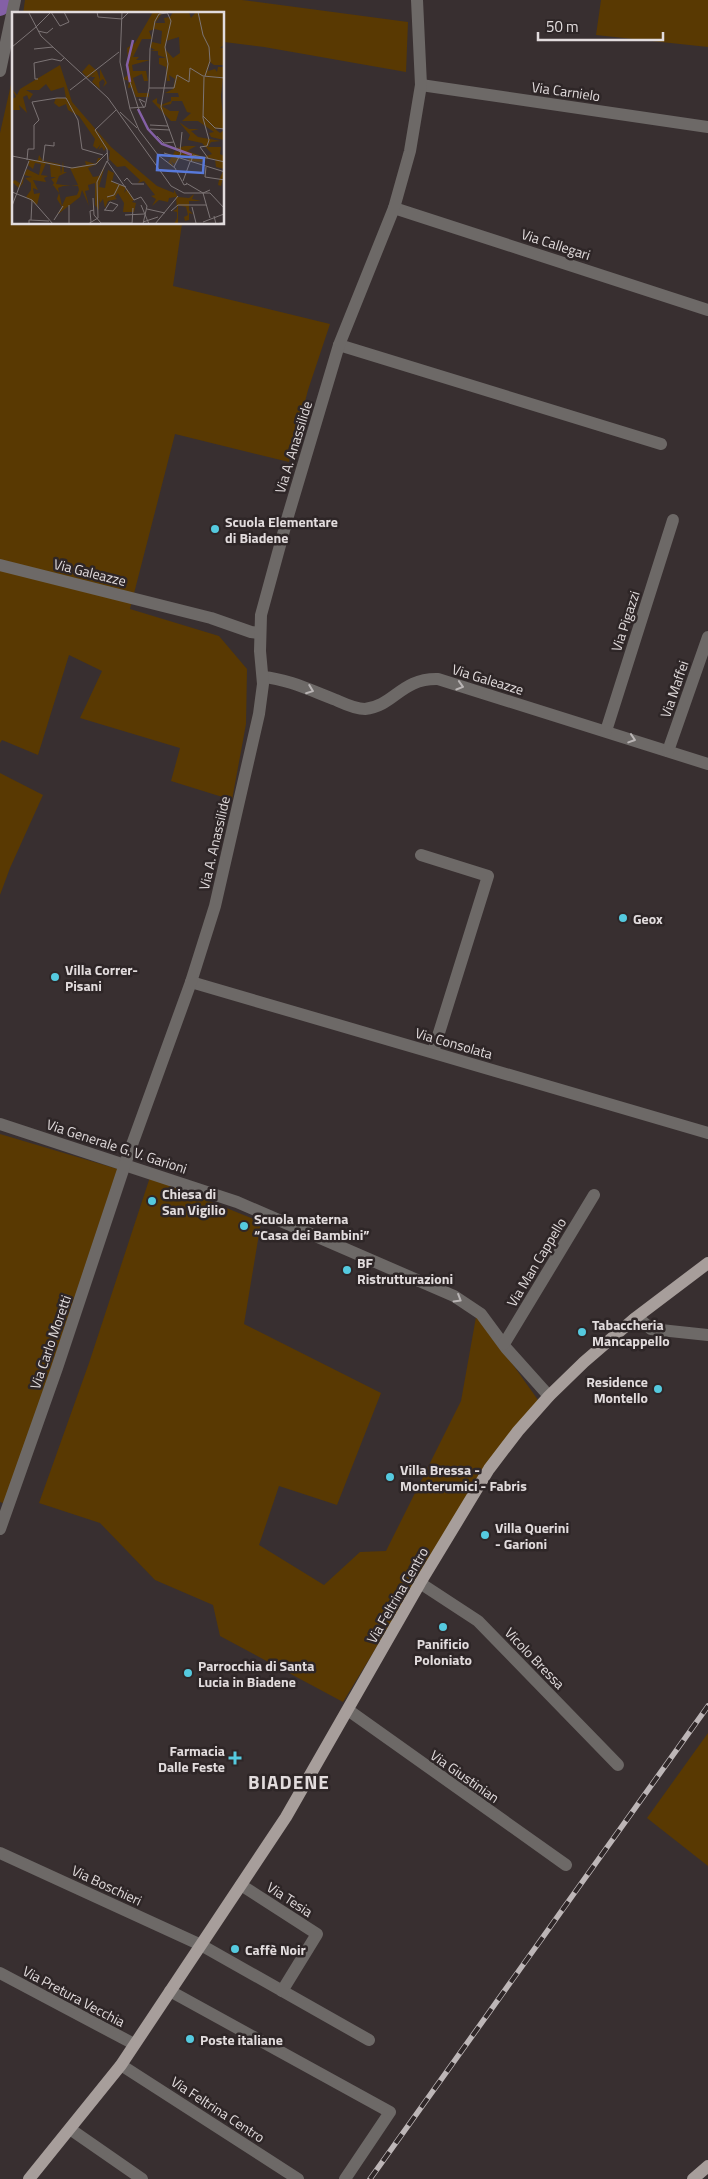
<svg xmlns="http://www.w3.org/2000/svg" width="708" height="2179" font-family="'Titillium Web',sans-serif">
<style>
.green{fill:#593902}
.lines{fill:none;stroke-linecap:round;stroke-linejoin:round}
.canal{stroke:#8460a6;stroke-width:18}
.minor{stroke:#6d6967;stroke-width:12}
.major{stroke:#a79e9b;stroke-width:12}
.rail-casing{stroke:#bdb6b7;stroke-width:5.5}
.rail{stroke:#2e2627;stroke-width:4;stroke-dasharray:11;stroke-linecap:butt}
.oneway{stroke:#b9b4b4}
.poi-dot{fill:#55cadf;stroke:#2e2627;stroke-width:2}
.labels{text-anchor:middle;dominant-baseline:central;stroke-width:5;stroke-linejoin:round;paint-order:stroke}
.street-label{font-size:14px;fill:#e2dcdd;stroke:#2e2627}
.poi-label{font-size:14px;font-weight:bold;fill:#e2dcdd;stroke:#2e2627;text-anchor:start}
.district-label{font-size:19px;font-weight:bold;letter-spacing:1px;fill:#e2dcdd;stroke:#2e2627}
.inset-river{fill:none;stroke:#8460a6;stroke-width:2.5}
.inset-road{fill:none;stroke:#7c7475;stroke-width:1}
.view{fill:#5879da;fill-opacity:0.15;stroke:#5879da;stroke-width:2.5}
.inset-edge{fill:none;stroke:#e2dcdd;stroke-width:2.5}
</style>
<rect width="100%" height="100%" fill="#382f30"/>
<g class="green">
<path d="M 25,0 L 242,0 L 408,22 L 406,72 L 264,47 L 224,42 L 224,14 L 23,14 Z"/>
<path d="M 601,0 L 708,0 L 708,47 L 596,35 Z"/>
<path d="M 14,71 L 14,224 L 182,224 L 173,286 L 330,324 L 308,390 L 289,462 L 175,434 L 130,609 L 219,636 L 247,669 L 246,724 L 232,800 L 171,781 L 180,748 L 80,718 L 102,671 L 69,655 L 38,755 L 2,740 L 0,743 L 0,133 Z"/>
<path d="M 0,773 L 43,795 L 10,868 L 0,895 Z"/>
<path d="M 0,1134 L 121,1170 L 6,1504 L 0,1502 Z"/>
<path d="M 150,1177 L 261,1222 L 244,1324 L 381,1393 L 337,1505 L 279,1486 L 259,1545 L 324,1585 L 360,1552 L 386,1551 L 461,1401 L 476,1317 L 489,1331 L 538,1400 L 484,1471 L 343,1702 L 220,1636 L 213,1605 L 155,1580 L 100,1523 L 39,1503 L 89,1363 Z"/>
<path d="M 708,1733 L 708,1866 L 647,1818 Z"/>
</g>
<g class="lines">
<path class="canal" d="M 0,7 L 2,0"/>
<g class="minor">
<path d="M 0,71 L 15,0"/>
<path d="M 421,85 L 708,127"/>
<path d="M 394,208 L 708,310"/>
<path d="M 339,345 L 661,444"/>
<path d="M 0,565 L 211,618 L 251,632 L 259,633"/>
<path d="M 263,677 C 288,679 312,691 336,700 C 345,704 355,709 365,709 C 394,706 401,678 438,679 L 708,764"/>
<path d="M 606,731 L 673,520"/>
<path d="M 668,751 L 708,637"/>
<path d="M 421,855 L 488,876 L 433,1052"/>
<path d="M 191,982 L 708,1133"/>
<path d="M 0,1124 L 237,1202 L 454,1296 L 481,1314 L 506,1348 L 549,1396"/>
<path d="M 634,1319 L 643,1322 L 651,1329 L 708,1335"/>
<path d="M 504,1344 L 594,1195"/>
<path d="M 0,1529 L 57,1368 L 125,1164 L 191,982 L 215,906 L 259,714 L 263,684 L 260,651 L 261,615 L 288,516 L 339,345 L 394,208 L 410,151 L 421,85 L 417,0"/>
<path d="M 420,1583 L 478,1621 L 618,1765"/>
<path d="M 348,1710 L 566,1865"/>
<path d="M 0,1853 L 201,1945 L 369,2040"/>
<path d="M 241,1885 L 317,1934 L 282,1991"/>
<path d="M 0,1973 L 134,2044"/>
<path d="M 170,1991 L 390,2112 L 345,2179"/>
<path d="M 121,2065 L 298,2179"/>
<path d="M 70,2129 L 142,2179"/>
</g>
<g class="major">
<path d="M 29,2179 L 121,2065 L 286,1817 L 420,1583 L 489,1469 L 518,1431 L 549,1396 L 584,1362 L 634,1319 L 708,1263"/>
<path d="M 693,2179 L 708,2166"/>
</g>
<g class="rail-casing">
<path id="rail" d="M 370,2179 L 708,1706"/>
</g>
<use href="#rail" class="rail"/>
</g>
<defs><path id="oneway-chevron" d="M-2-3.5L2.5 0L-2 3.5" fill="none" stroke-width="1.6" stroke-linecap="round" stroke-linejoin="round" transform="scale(1.25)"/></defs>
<g class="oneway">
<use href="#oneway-chevron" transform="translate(460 686) rotate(17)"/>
<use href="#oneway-chevron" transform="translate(310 690) rotate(21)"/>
<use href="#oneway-chevron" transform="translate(632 739) rotate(18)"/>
<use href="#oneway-chevron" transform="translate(458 1299) rotate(31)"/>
</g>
<g class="poi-dot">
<circle cx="215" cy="529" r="5"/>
<circle cx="623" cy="918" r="5"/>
<circle cx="55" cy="977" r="5"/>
<circle cx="152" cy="1201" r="5"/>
<circle cx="244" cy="1226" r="5"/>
<circle cx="347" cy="1270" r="5"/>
<circle cx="582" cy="1332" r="5"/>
<circle cx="658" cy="1389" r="5"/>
<circle cx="390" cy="1477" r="5"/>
<circle cx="485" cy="1535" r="5"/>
<circle cx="443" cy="1627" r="5"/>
<circle cx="188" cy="1673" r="5"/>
<path d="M232.5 1750.5h5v5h5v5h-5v5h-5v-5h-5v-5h5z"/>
<circle cx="235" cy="1949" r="5"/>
<circle cx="190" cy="2039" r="5"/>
</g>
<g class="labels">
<g class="street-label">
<text transform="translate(566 91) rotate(8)">Via Carnielo</text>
<text transform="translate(556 244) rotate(18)">Via Callegari</text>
<text transform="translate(293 447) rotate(-73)">Via A. Anassilide</text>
<text transform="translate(90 572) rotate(14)">Via Galeazze</text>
<text transform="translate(625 621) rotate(-72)">Via Pigazzi</text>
<text transform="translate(488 679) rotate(17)">Via Galeazze</text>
<text transform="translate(674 689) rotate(-71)">Via Maffei</text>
<text transform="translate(214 843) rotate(-77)">Via A. Anassilide</text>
<text transform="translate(454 1043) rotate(16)">Via Consolata</text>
<text transform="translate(117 1146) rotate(18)">Via Generale G. V. Garioni</text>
<text transform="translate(536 1262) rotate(-59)">Via Man Cappello</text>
<text transform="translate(50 1342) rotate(-71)">Via Carlo Moretti</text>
<text transform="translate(397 1595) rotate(-60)">Via Feltrina Centro</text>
<text transform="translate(535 1658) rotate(46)">Vicolo Bressa</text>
<text transform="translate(465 1776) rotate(35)">Via Giustinian</text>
<text transform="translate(107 1885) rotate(25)">Via Boschieri</text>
<text transform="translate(290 1899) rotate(33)">Via Tesia</text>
<text transform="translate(74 1996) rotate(28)">Via Pretura Vecchia</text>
<text transform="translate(218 2109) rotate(33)">Via Feltrina Centro</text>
</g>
<g class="poi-label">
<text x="225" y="521">Scuola Elementare<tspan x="225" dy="16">di Biadene</tspan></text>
<text x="633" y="918">Geox</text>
<text x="65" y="969">Villa Correr-<tspan x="65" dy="16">Pisani</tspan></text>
<text x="162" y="1193">Chiesa di<tspan x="162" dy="16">San Vigilio</tspan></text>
<text x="254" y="1218">Scuola materna<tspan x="254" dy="16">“Casa dei Bambini”</tspan></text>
<text x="357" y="1262">BF<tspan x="357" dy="16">Ristrutturazioni</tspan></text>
<text x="592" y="1324">Tabaccheria<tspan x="592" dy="16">Mancappello</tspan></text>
<text x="648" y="1381" text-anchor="end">Residence<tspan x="648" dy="16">Montello</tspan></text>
<text x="400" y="1469">Villa Bressa -<tspan x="400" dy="16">Monterumici - Fabris</tspan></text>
<text x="495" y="1527">Villa Querini<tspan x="495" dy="16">- Garioni</tspan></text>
<text x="443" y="1643" text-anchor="middle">Panificio<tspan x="443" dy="16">Poloniato</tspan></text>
<text x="198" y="1665">Parrocchia di Santa<tspan x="198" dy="16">Lucia in Biadene</tspan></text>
<text x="225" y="1750" text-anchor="end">Farmacia<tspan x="225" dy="16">Dalle Feste</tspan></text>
<text x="245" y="1949">Caffè Noir</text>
<text x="200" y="2039">Poste italiane</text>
</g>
<g class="district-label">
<text x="289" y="1781">BIADENE</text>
</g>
</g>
<g transform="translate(12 12)">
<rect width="212" height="212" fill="#382f30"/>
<path d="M 141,0 L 151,0 L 143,11 L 153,11 L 152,6 L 158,5 L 161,0 L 177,1 L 179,6 L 184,0 L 212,0 L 212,33 L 208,36 L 212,36 L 212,53 L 202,53 L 198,50 L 196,59 L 203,57 L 205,60 L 206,55 L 212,55 L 209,84 L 212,117 L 203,117 L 208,121 L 212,118 L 212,128 L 199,125 L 197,121 L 202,120 L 186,109 L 170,109 L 179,101 L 175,100 L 170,89 L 160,89 L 159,92 L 150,94 L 158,99 L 167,99 L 164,109 L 159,109 L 140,89 L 145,86 L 145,91 L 149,93 L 159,89 L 159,85 L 167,85 L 166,81 L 153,81 L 161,77 L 163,67 L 157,63 L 158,69 L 155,69 L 154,55 L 147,52 L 147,46 L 154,46 L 146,43 L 146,39 L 138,39 L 143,38 L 138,35 L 140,30 L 149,32 L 150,19 L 143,17 L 137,19 L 140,27 L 130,27 L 121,45 L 127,45 L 124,48 L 138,48 L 120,53 L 121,59 L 134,59 L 136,69 L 132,69 L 130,62 L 121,66 L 126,81 L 137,81 L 137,85 L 124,85 L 120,75 L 116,76 L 117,69 L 111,67 L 117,62 L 115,36 L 123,31 ZM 167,25 L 168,41 L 161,46 L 153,37 L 154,29 ZM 77,52 L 85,59 L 88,68 L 88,57 L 95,71 L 91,75 L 93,70 L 91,67 L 87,70 L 88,77 L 80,70 L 83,65 L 79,65 L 83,61 L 76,66 L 70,60 ZM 48,53 L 60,90 L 99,135 L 145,174 L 162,181 L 162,178 L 166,185 L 177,186 L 182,182 L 180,187 L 189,189 L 177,189 L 177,198 L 181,202 L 177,201 L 177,208 L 173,209 L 172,205 L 176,203 L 174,195 L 166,193 L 166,211 L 162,212 L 165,206 L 165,200 L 161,199 L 165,197 L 164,185 L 157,186 L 156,190 L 147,188 L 140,194 L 144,187 L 139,184 L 143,183 L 132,169 L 126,171 L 128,168 L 113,154 L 105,155 L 97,147 L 98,139 L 94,136 L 92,139 L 90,135 L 86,138 L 89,132 L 85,137 L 81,134 L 83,127 L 67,104 L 56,98 L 54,92 L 47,95 L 42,91 L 44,86 L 54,86 L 52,75 L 39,79 L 34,72 L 27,78 L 14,78 L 21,82 L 17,88 L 15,83 L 11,85 L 15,101 L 7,93 L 8,98 L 1,98 L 0,103 L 0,87 L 4,85 L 0,77 L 5,83 L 8,77 ZM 167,110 L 177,117 L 187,117 L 179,119 L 186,125 L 209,129 L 199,130 L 196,135 L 209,135 L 208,142 L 212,144 L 212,161 L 209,174 L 206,173 L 207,168 L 212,157 L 204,155 L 203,147 L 193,146 L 191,154 L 191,150 L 175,149 L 177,146 L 171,143 L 162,152 L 159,149 L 162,155 L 156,151 L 163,139 L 171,141 L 165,137 L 165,136 L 173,134 L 184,134 L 175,139 L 192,145 L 200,142 L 190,131 L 176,128 L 178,123 ZM 27,143 L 31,149 L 48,152 L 49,162 L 51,149 L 52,160 L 55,160 L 47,164 L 44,172 L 59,174 L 66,173 L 58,156 L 74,153 L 73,149 L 84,152 L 86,146 L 89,146 L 85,152 L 76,156 L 81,165 L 87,164 L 93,153 L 87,175 L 93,176 L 96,158 L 102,161 L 100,170 L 114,175 L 112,181 L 115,177 L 122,188 L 120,190 L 124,191 L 122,200 L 111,200 L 112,191 L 106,181 L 103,185 L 105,187 L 96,189 L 93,196 L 91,187 L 88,191 L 87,186 L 87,198 L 83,193 L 83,171 L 76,173 L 77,178 L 73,179 L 77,194 L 70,178 L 68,185 L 45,203 L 50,195 L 45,187 L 47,181 L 41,173 L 38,177 L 42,171 L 39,167 L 44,165 L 39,165 L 38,153 L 34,151 L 29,163 L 36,164 L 32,166 L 34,170 L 21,168 L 26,178 L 21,176 L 22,182 L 28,181 L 25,193 L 14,185 L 19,178 L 19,171 L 13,166 L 20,165 L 12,163 L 11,171 L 7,176 L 0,170 L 3,168 L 9,172 L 11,165 L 15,157 L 27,163 L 29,152 L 23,151 L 21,157 L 16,153 L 17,148 L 26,148 ZM 51,174 L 66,174 L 67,178 L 65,183 L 54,185 L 50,194 L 46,176 Z" fill="#593902" fill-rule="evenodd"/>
<path class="inset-river" d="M 118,70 L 115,53 L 121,28M 126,97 L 136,117 L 150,132 L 180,143"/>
<path class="inset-road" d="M 39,0 L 48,14M 85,0 L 86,5 L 110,7 L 117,0M 110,0 L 108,50 L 118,97 L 127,118 L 146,143 L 163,156 L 172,173 L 175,172M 155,0 L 159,9 L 153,35 L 156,52 L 149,95 L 164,136 L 169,141 L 162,155M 186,0 L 191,23 L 197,35 L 198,49 L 193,64M 17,1 L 29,24 L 96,86 L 159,174 L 172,181 L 198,181 L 213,197M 48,14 L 57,10 L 52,0M 24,15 L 39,0M 26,19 L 35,21 L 41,16M 0,35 L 24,15M 22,37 L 41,35M 192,65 L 191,106 L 197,128 L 195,134 L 188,135 L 196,146M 26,67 L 23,67 L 22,51 L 40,47 L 49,49 L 52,46M 118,70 L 127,98M 137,76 L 138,37 L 143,9 L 147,2 L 155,1M 58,78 L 107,40M 118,96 L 133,95 L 137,76 L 162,76 L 165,63 L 177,70 L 178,56 L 191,64 L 213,66M 132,96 L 127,87 L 133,90M 108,100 L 125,116M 191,104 L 203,116 L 213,117M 138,113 L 156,114M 138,117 L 158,118M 145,124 L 152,131 L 162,130M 168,139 L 170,120M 152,141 L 213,160M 0,144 L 60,156 L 84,152 L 95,141M 15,148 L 16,137 L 22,137 L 22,113 L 27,108 L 20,90 L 45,86 L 54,86 L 66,108 L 70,137 L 91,143M 31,149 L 33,133 L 42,134 L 42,130M 95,149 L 122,188 L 129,185 L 135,194 L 131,212M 96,149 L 95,137 L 83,118 L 104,98M 179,150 L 181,143 L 213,150M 194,155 L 193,165 L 213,168M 99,169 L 114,175M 112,169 L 115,166 L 120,172 L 132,172M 171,169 L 178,150M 174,171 L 191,181 L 198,178M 0,180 L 20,188 L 41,212M 191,181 L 198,206M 95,185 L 102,183 L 107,173M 81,186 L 82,203 L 89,211 L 120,211M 129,193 L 137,212M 0,194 L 17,149M 180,195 L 184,211M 135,197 L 153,201M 92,198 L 101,199 L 106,193 L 98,190 L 93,198M 159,199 L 166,193 L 194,193M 113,203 L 132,202M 202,204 L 204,212 L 213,210M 19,208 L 20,188M 42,208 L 51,194M 79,210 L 78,199 L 82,198M 131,210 L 146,205M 191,210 L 212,202M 17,212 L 17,208 L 37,209M 57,212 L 57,193M 76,212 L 86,206 L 85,170 L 95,149M 120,212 L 121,196M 143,212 L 166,184"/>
<path class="view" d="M 146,143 L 192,146 L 191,161 L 145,158 Z"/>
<rect width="212" height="212" class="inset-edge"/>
</g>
<path d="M538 32v8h125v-8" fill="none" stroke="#e2dcdd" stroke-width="2.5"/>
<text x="546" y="32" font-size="15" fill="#e2dcdd" stroke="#2e2627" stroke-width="4" paint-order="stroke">50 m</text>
</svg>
